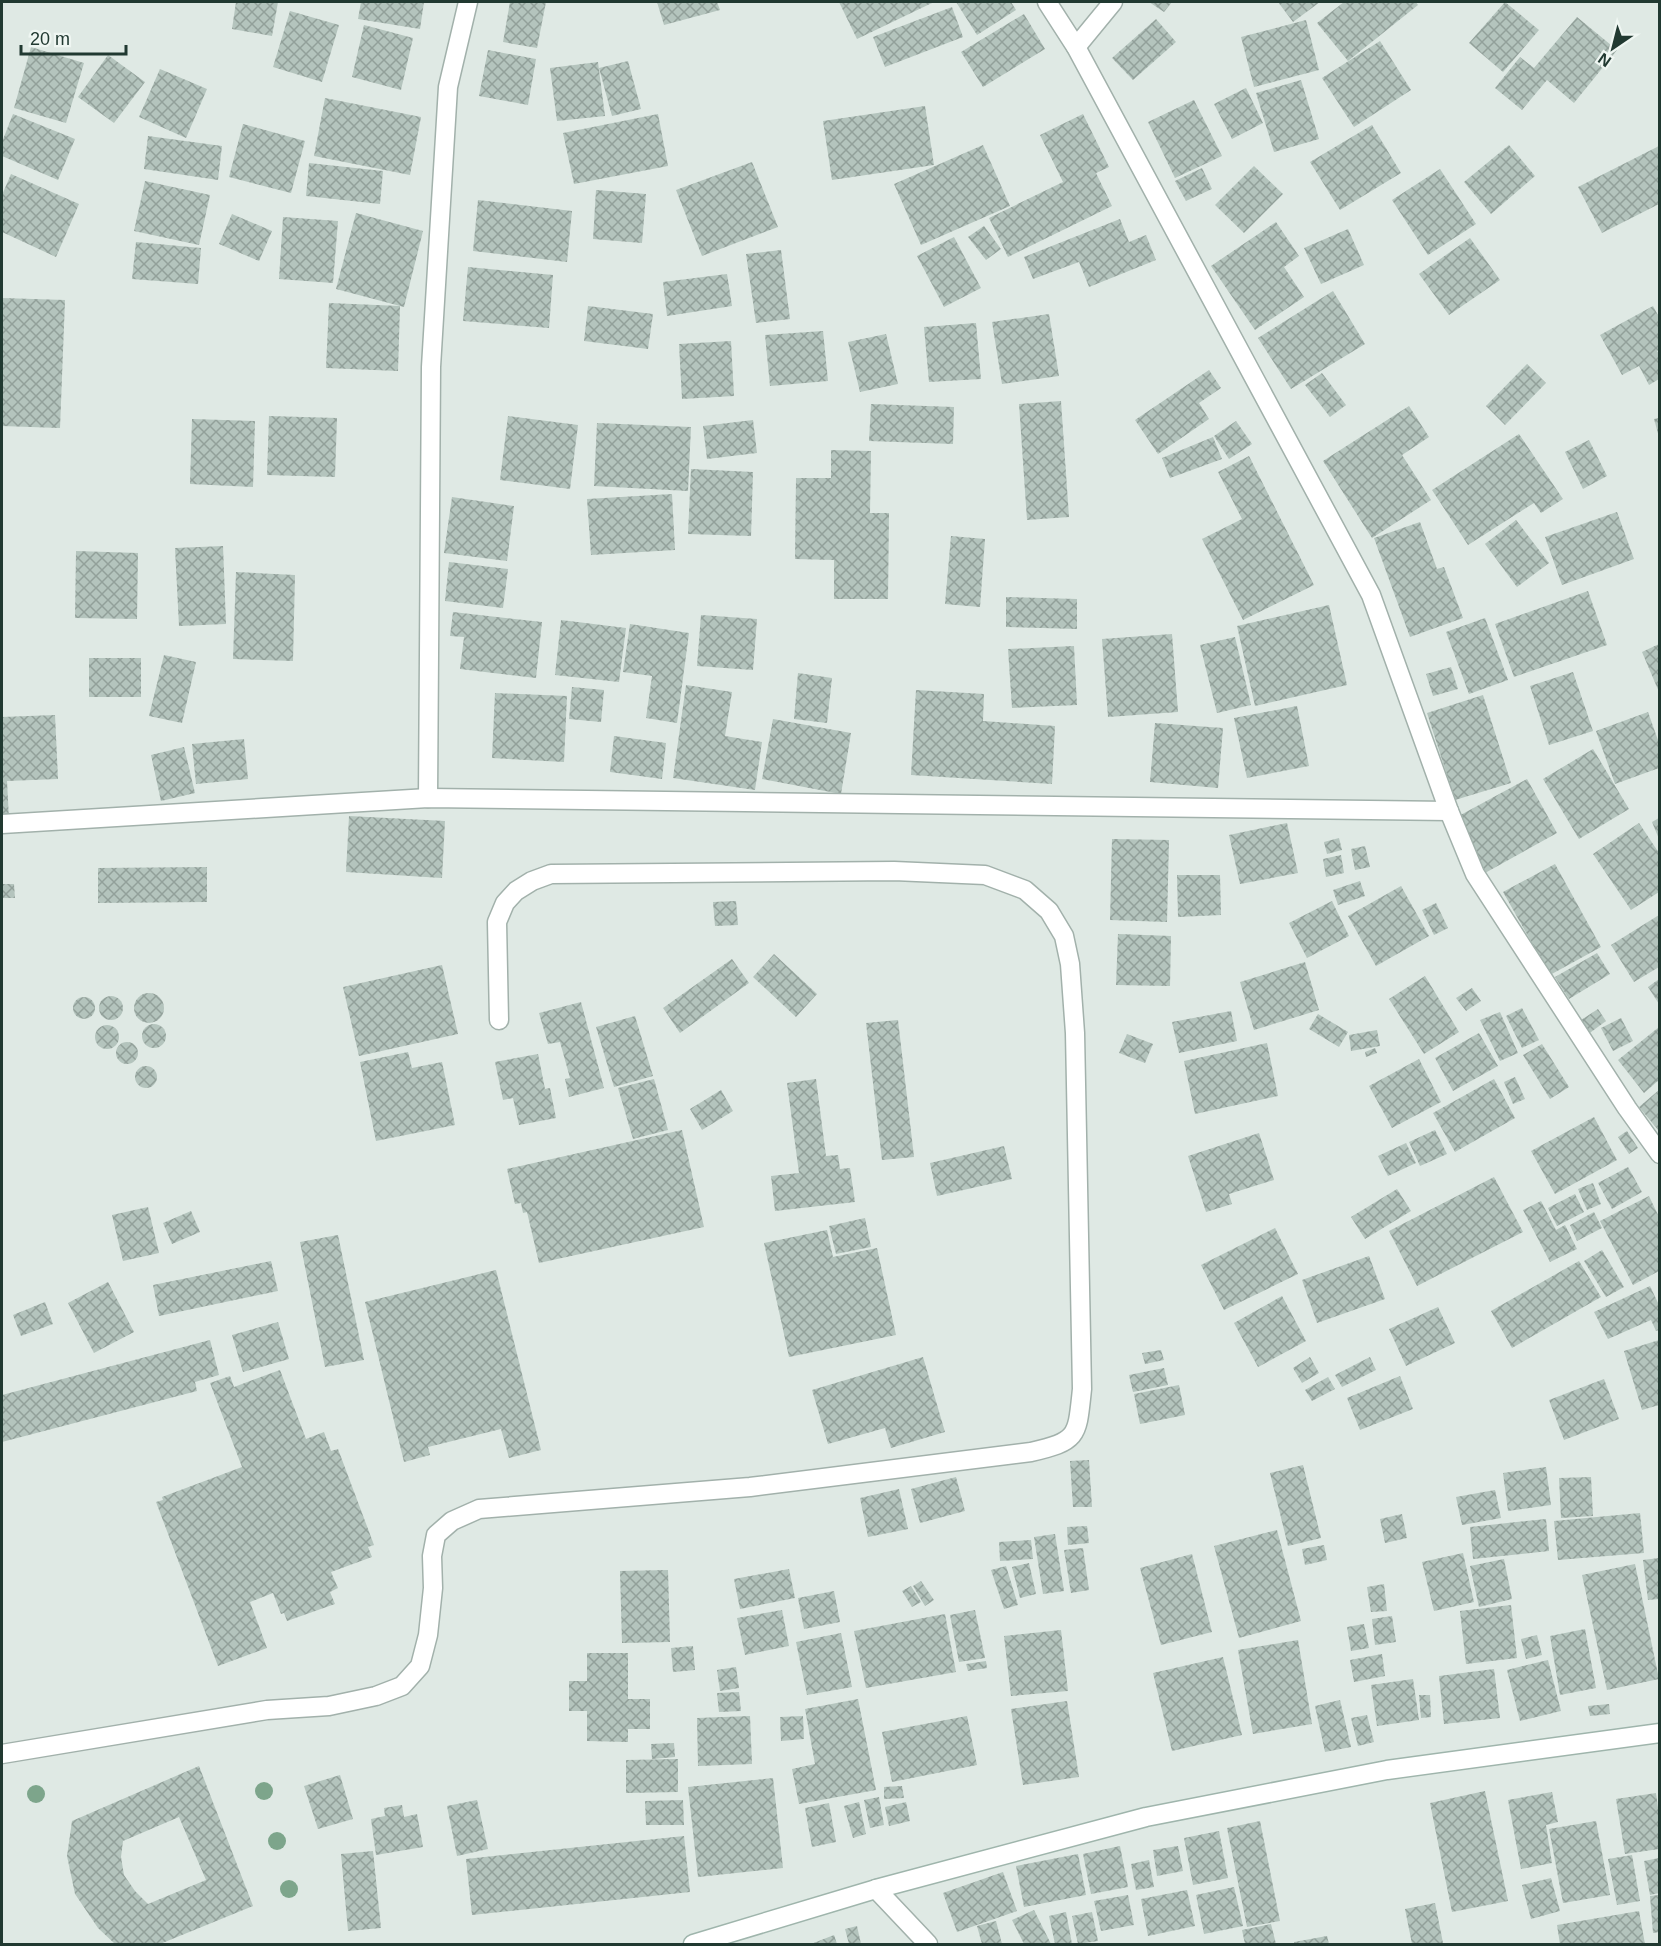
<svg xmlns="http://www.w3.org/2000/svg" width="1661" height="1946" font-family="Helvetica,sans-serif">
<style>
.building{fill:url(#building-cross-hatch);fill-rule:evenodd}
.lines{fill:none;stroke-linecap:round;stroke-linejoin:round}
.street-casing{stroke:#a2b1ab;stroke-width:21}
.secondary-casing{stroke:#9fb5ac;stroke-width:21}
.street{stroke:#fff;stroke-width:18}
.secondary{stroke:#fff;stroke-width:18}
.tree{fill:#7da58b}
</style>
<defs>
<pattern id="building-cross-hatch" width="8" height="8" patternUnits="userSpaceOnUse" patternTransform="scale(1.5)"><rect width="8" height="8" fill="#b4c4bd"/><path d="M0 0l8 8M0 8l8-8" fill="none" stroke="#92a09a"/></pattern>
</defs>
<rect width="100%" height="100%" fill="#dfe9e4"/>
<g class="building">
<path d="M 236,2 L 278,2 L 272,36 L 232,29 Z"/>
<path d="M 361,2 L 424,2 L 420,29 L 358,19 Z"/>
<path d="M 510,2 L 546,2 L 537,48 L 503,42 Z"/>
<path d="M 657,2 L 717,2 L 720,10 L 664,25 Z"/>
<path d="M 839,2 L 934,2 L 857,39 Z"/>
<path d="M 956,2 L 1011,2 L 1016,10 L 977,35 Z"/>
<path d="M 1149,2 L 1172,2 L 1164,12 Z"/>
<path d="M 1278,2 L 1320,2 L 1293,22 Z"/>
<path d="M 1344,2 L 1416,2 L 1418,5 L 1348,61 L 1317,23 Z"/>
<path d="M 1505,2 L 1539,30 L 1503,72 L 1469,43 Z"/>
<path d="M 952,7 L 963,37 L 885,67 L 873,37 Z"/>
<path d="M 290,11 L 339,25 L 322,82 L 273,67 Z"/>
<path d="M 1024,14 L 1045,49 L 983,87 L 961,52 Z"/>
<path d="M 1577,17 L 1617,50 L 1574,103 L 1547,80 L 1522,110 L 1495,88 L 1520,57 L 1534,68 Z"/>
<path d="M 1156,19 L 1176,42 L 1133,80 L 1112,58 Z"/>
<path d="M 1306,20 L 1319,70 L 1254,87 L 1241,37 Z"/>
<path d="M 364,25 L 413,38 L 401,90 L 352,77 Z"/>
<path d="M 1380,41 L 1411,90 L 1354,127 L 1322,78 Z"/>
<path d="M 31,47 L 84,63 L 66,123 L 14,108 Z"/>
<path d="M 488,50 L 536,59 L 528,105 L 479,96 Z"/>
<path d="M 108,55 L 145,82 L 114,123 L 78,97 Z"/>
<path d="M 628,61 L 641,109 L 612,116 L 599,68 Z"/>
<path d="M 598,62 L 605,116 L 557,121 L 550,68 Z"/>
<path d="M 160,69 L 207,89 L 186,138 L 139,117 Z"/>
<path d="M 1301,80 L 1319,139 L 1274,152 L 1256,93 Z"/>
<path d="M 1246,88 L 1263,123 L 1232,139 L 1214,104 Z"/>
<path d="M 325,98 L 421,117 L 410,175 L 314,156 Z"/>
<path d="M 1194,100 L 1222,156 L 1175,178 L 1148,122 Z"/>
<path d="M 925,106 L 934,165 L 832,180 L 823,121 Z"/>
<path d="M 13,114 L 75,139 L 58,180 L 2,156 L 2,142 Z"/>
<path d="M 658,114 L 668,166 L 574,184 L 563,133 Z"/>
<path d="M 1083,114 L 1109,167 L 1096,173 L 1112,206 L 1008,257 L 989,218 L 1063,182 L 1040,135 Z"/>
<path d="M 243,124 L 305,141 L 291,193 L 229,177 Z"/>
<path d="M 1372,125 L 1401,173 L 1340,210 L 1310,162 Z"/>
<path d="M 148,136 L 222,146 L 218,180 L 144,169 Z"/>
<path d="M 983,145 L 1010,206 L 921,245 L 894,184 Z"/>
<path d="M 1509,145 L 1535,176 L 1491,214 L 1464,182 Z"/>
<path d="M 1659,146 L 1659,204 L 1602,233 L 1578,187 Z"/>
<path d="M 752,162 L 778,227 L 702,256 L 676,190 Z"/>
<path d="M 309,163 L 383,171 L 380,204 L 306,196 Z"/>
<path d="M 1254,166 L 1283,194 L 1244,233 L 1215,205 Z"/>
<path d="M 1202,168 L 1212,189 L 1186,201 L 1175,181 Z"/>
<path d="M 1440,169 L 1476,224 L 1428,255 L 1392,200 Z"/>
<path d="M 11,174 L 79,204 L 56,257 L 2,232 L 2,195 Z"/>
<path d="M 145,181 L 210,195 L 199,245 L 134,231 Z"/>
<path d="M 596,190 L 646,194 L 642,243 L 593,239 Z"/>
<path d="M 478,200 L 572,211 L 567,262 L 473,251 Z"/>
<path d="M 356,213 L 423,231 L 404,307 L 336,289 Z"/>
<path d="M 232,214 L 272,231 L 259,261 L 219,244 Z"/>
<path d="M 283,217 L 338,221 L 333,283 L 279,279 Z"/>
<path d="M 1120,219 L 1129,242 L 1146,235 L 1156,260 L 1089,287 L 1079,262 L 1033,279 L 1024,257 Z"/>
<path d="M 1276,222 L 1299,256 L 1284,267 L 1304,297 L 1255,330 L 1211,266 Z"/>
<path d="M 984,226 L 1001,249 L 986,260 L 968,237 Z"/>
<path d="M 1348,229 L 1364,265 L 1321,284 L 1304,248 Z"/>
<path d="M 954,237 L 981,288 L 944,307 L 917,256 Z"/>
<path d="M 1470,238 L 1500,280 L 1449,315 L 1419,274 Z"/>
<path d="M 136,242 L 201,248 L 198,284 L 132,279 Z"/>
<path d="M 781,250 L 790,319 L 756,323 L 746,254 Z"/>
<path d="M 468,267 L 553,275 L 549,328 L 463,321 Z"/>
<path d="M 727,274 L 732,306 L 667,316 L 663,282 Z"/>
<path d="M 1333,291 L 1365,344 L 1291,389 L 1258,338 Z"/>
<path d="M 2,298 L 65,300 L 60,428 L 2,426 Z"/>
<path d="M 329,303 L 400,306 L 398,371 L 326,368 Z"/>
<path d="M 588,306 L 653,314 L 648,349 L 584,341 Z"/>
<path d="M 1653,306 L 1659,317 L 1659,350 L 1657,351 L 1659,354 L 1659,379 L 1649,385 L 1639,366 L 1622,375 L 1600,335 Z"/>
<path d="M 1049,314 L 1059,376 L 1002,384 L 992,322 Z"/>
<path d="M 976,323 L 981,379 L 929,382 L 924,327 Z"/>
<path d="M 823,331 L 828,381 L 770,386 L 765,335 Z"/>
<path d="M 886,334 L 898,384 L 860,392 L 848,342 Z"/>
<path d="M 731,341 L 734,396 L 682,399 L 679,344 Z"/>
<path d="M 1527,364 L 1546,383 L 1505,425 L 1486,406 Z"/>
<path d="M 1209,370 L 1221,388 L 1199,403 L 1209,419 L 1158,454 L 1135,420 Z"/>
<path d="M 1322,373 L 1346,405 L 1330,417 L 1305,385 Z"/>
<path d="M 1061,401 L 1069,517 L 1027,520 L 1019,404 Z"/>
<path d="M 871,404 L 954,407 L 953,444 L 869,441 Z"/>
<path d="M 1409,406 L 1429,437 L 1402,455 L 1431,500 L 1372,538 L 1323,461 Z"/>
<path d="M 269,416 L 337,418 L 335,477 L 267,475 Z"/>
<path d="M 508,416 L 578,425 L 570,489 L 500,480 Z"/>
<path d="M 1659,418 L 1659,437 L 1654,419 Z"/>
<path d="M 192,419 L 255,421 L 253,487 L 190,484 Z"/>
<path d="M 753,420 L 757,453 L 707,459 L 703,426 Z"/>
<path d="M 1236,421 L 1252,444 L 1229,459 L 1214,436 Z"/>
<path d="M 597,423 L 691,427 L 688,491 L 594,486 Z"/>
<path d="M 1519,434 L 1563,499 L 1541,513 L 1534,503 L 1468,545 L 1432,490 Z"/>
<path d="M 1213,437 L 1222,459 L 1170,478 L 1162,458 Z"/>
<path d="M 1589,440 L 1607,476 L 1583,489 L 1565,452 Z"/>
<path d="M 831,450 L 871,451 L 870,513 L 889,513 L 888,599 L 834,599 L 834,560 L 795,559 L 796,478 L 831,478 Z"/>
<path d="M 1249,456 L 1314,585 L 1243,620 L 1202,539 L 1242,519 L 1218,472 Z"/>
<path d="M 691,469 L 753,472 L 751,536 L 688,534 Z"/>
<path d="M 672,494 L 675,550 L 591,555 L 587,499 Z"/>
<path d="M 452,497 L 514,506 L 507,561 L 444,553 Z"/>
<path d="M 1617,512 L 1634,559 L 1562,585 L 1545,537 Z"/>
<path d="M 1516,520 L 1549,563 L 1517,587 L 1485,544 Z"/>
<path d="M 1420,522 L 1437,569 L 1444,567 L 1463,618 L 1410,637 L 1374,538 Z"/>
<path d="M 951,536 L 985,539 L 980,607 L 945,604 Z"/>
<path d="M 223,546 L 226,624 L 179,626 L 175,548 Z"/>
<path d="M 76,551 L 138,553 L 137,619 L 75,618 Z"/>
<path d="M 449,562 L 508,569 L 503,608 L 445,601 Z"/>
<path d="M 236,572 L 295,575 L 293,661 L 233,659 Z"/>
<path d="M 1588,591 L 1607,645 L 1514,677 L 1495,624 Z"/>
<path d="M 1006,597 L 1077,599 L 1077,629 L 1006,627 Z"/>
<path d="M 1329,605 L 1347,685 L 1255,706 L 1237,626 Z"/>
<path d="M 453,612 L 542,622 L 536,678 L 460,669 L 464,637 L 450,636 Z"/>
<path d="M 701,615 L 757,619 L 753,670 L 697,666 Z"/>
<path d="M 1485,618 L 1508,680 L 1469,694 L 1446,632 Z"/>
<path d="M 561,620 L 626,628 L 619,682 L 555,675 Z"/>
<path d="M 630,624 L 689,633 L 677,723 L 646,718 L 652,676 L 623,672 Z"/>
<path d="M 1172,634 L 1178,712 L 1108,717 L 1102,639 Z"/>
<path d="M 1235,637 L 1251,705 L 1217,713 L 1200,645 Z"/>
<path d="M 1659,644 L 1659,692 L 1642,652 Z"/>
<path d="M 1074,646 L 1077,705 L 1012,708 L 1008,649 Z"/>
<path d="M 164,655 L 196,662 L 182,723 L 149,716 Z"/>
<rect x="89" y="658" width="52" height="39"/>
<path d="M 1451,667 L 1458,689 L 1433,696 L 1426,674 Z"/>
<path d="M 1573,672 L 1593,731 L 1549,745 L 1530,686 Z"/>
<path d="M 798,673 L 832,678 L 827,723 L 794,719 Z"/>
<path d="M 686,685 L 732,692 L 725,736 L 762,742 L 755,790 L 673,778 Z"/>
<path d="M 572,687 L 604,690 L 601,722 L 569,719 Z"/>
<path d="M 916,690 L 984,694 L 983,721 L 1055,726 L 1052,784 L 911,775 Z"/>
<path d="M 495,693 L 567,696 L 564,762 L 492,758 Z"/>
<path d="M 1483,695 L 1511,783 L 1455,800 L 1427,713 Z"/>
<path d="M 1297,706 L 1309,766 L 1247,778 L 1234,718 Z"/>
<path d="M 1648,712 L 1659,743 L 1659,768 L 1615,784 L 1596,731 Z"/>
<path d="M 55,715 L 58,779 L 7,781 L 9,819 L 2,819 L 2,717 Z"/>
<path d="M 773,719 L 851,733 L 841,794 L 762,779 Z"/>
<path d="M 1155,723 L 1223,728 L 1218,788 L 1150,782 Z"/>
<path d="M 614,736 L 666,743 L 662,779 L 610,772 Z"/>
<path d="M 244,739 L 248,779 L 196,784 L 192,744 Z"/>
<path d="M 184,747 L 195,793 L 161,801 L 151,755 Z"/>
<path d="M 1593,749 L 1629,809 L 1579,839 L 1543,779 Z"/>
<path d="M 1527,779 L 1557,833 L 1485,873 L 1455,818 Z"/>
<path d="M 349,816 L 445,821 L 442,878 L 346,872 Z"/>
<path d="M 1659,818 L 1659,839 L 1652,822 Z"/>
<path d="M 1287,823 L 1298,873 L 1240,884 L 1229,835 Z"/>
<path d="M 1639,823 L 1659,853 L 1659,892 L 1631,910 L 1593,854 Z"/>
<path d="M 1339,838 L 1342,850 L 1327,854 L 1324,842 Z"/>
<path d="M 1112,839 L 1169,840 L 1167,922 L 1110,920 Z"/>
<path d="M 1365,846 L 1370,867 L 1355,870 L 1351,849 Z"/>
<path d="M 1341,855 L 1344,873 L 1326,877 L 1323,859 Z"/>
<path d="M 1555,864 L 1601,947 L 1550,975 L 1503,892 Z"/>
<path d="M 207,867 L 207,902 L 98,903 L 98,868 Z"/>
<path d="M 1177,875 L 1220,875 L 1221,915 L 1178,917 Z"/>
<path d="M 1360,881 L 1365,896 L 1338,905 L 1333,890 Z"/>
<path d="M 2,884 L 14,884 L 15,898 L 2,898 Z"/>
<path d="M 1401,886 L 1429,936 L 1376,966 L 1348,916 Z"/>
<path d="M 736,901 L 738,925 L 715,926 L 713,902 Z"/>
<path d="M 1332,901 L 1349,936 L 1307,958 L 1289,923 Z"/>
<path d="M 1436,903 L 1448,928 L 1434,935 L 1422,910 Z"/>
<path d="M 1659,915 L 1659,967 L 1634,982 L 1611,945 Z"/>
<path d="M 1118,934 L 1171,936 L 1170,986 L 1116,985 Z"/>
<path d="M 1597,953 L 1610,974 L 1569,999 L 1555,977 Z"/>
<path d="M 774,954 L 817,994 L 796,1017 L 753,977 Z"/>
<path d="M 732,959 L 749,983 L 680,1033 L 663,1008 Z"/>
<path d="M 1305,962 L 1319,1010 L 1254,1030 L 1240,982 Z"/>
<path d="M 442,965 L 458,1034 L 359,1056 L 343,987 Z"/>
<path d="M 1425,976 L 1459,1032 L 1424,1054 L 1389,999 Z"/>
<path d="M 1659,979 L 1659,1004 L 1648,987 Z"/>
<path d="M 1472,988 L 1481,1001 L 1466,1011 L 1456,998 Z"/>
<circle cx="149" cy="1008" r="15"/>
<circle cx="111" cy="1008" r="12"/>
<circle cx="84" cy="1008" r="11"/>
<path d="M 581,1002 L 604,1088 L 569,1097 L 565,1079 L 570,1078 L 560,1042 L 548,1044 L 539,1013 Z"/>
<path d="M 1522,1008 L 1539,1040 L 1522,1048 L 1506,1016 Z"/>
<path d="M 1598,1009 L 1606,1021 L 1587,1035 L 1578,1022 Z"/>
<path d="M 1231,1011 L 1237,1041 L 1179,1053 L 1172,1022 Z"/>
<path d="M 1500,1012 L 1518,1053 L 1500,1061 L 1480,1020 Z"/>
<path d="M 1318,1014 L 1348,1032 L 1339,1047 L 1309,1029 Z"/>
<path d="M 635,1016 L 653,1076 L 614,1087 L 596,1027 Z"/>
<path d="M 1621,1018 L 1633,1041 L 1613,1051 L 1601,1028 Z"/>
<path d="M 898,1020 L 914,1157 L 882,1160 L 866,1023 Z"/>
<circle cx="154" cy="1036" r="12"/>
<circle cx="107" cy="1037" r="12"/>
<path d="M 1659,1027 L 1659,1080 L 1644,1093 L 1618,1060 Z"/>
<path d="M 1377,1030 L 1380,1046 L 1351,1051 L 1349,1035 Z"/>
<path d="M 1479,1033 L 1498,1066 L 1453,1091 L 1435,1058 Z"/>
<path d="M 1127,1034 L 1153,1044 L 1145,1063 L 1119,1053 Z"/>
<circle cx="127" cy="1053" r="11"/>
<path d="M 1267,1043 L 1278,1096 L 1195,1114 L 1184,1061 Z"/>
<path d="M 1542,1044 L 1569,1087 L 1550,1099 L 1523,1055 Z"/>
<path d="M 1375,1048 L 1377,1053 L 1366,1057 L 1365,1052 Z"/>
<path d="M 408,1052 L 412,1068 L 442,1062 L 455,1125 L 376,1141 L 360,1062 Z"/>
<path d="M 538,1054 L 545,1089 L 550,1088 L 556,1118 L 519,1125 L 513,1098 L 503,1100 L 495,1062 Z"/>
<path d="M 1419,1059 L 1441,1102 L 1392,1128 L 1369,1086 Z"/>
<circle cx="146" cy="1077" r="11"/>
<path d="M 1515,1077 L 1525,1099 L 1513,1104 L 1504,1082 Z"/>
<path d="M 654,1079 L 668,1130 L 633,1139 L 618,1088 Z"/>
<path d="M 816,1079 L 826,1156 L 838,1155 L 840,1169 L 850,1168 L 855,1202 L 775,1211 L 771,1176 L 799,1173 L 787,1083 Z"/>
<path d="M 1494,1079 L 1515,1118 L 1455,1152 L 1433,1113 Z"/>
<path d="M 721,1090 L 733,1111 L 702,1130 L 690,1109 Z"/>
<path d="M 1659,1090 L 1659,1131 L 1639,1107 Z"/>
<path d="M 1594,1117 L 1617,1160 L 1555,1194 L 1531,1151 Z"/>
<path d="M 682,1130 L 704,1227 L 539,1263 L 527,1212 L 523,1213 L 521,1203 L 515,1204 L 507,1169 Z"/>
<path d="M 1435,1130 L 1447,1154 L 1420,1166 L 1409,1142 Z"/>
<path d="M 1627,1131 L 1638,1148 L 1629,1154 L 1618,1137 Z"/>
<path d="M 1259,1133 L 1274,1180 L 1229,1194 L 1232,1204 L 1206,1212 L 1188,1156 Z"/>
<path d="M 1406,1143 L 1416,1163 L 1388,1176 L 1378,1156 Z"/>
<path d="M 1004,1146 L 1012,1179 L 937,1196 L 930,1163 Z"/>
<path d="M 1628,1167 L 1642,1192 L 1612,1209 L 1598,1183 Z"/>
<path d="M 1494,1177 L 1523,1232 L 1417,1286 L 1389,1231 Z"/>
<path d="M 1593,1183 L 1601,1204 L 1587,1210 L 1578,1189 Z"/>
<path d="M 1397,1189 L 1411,1211 L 1365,1239 L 1351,1217 Z"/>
<path d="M 1575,1194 L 1584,1212 L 1557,1226 L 1548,1208 Z"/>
<path d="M 1649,1196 L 1659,1217 L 1659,1271 L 1633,1285 L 1600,1221 Z"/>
<path d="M 1541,1201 L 1556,1230 L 1565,1225 L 1577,1249 L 1550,1262 L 1523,1210 Z"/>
<path d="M 148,1207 L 159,1253 L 123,1261 L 112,1215 Z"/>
<path d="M 191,1211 L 200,1232 L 172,1244 L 163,1223 Z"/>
<path d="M 1594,1212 L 1602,1228 L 1577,1241 L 1570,1225 Z"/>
<path d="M 865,1218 L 871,1247 L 836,1254 L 829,1226 Z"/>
<path d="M 1275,1228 L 1298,1274 L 1224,1310 L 1201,1265 Z"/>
<path d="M 827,1230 L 833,1257 L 877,1248 L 896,1335 L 789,1357 L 764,1243 Z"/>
<path d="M 338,1235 L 364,1360 L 325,1367 L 300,1242 Z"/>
<path d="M 1602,1250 L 1624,1287 L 1606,1297 L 1584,1261 Z"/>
<path d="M 1369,1256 L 1385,1299 L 1317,1323 L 1302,1280 Z"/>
<path d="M 271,1261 L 278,1291 L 159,1316 L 153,1285 Z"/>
<path d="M 1579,1261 L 1601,1297 L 1512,1348 L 1491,1311 Z"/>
<path d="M 496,1270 L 541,1450 L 509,1458 L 501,1429 L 428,1447 L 430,1455 L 404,1462 L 365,1302 Z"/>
<path d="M 108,1282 L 134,1332 L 94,1353 L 68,1303 Z"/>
<path d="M 1650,1286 L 1659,1305 L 1659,1330 L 1656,1331 L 1651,1320 L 1608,1339 L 1594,1312 Z"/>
<path d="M 1282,1296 L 1306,1341 L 1258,1367 L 1234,1323 Z"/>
<path d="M 45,1302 L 53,1324 L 21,1336 L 13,1315 Z"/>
<path d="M 1438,1307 L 1455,1343 L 1406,1366 L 1389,1329 Z"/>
<path d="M 278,1322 L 289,1359 L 243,1372 L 232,1335 Z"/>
<path d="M 210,1340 L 219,1375 L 195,1382 L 197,1391 L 2,1442 L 2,1395 Z"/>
<path d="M 1659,1340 L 1659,1405 L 1642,1410 L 1624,1351 Z"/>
<path d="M 1161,1350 L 1164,1360 L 1145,1364 L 1142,1353 Z"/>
<path d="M 923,1357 L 945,1432 L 891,1448 L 885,1428 L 828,1444 L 812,1390 Z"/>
<path d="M 1310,1357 L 1319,1373 L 1302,1383 L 1293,1368 Z"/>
<path d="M 1370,1357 L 1376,1370 L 1342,1387 L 1335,1375 Z"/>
<path d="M 1164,1368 L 1168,1385 L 1133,1392 L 1129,1375 Z"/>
<path d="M 280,1370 L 306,1439 L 324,1432 L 331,1451 L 338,1449 L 374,1545 L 368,1547 L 372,1557 L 331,1572 L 338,1588 L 330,1592 L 335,1604 L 287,1621 L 284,1613 L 281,1614 L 273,1593 L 250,1602 L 267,1648 L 218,1666 L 156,1502 L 163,1500 L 162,1497 L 242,1467 L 210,1383 L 230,1376 L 234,1387 Z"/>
<path d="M 1400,1376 L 1413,1409 L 1360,1430 L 1347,1398 Z"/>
<path d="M 1328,1377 L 1335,1389 L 1312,1401 L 1305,1390 Z"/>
<path d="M 1604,1379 L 1619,1419 L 1564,1440 L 1549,1400 Z"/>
<path d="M 1179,1385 L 1185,1415 L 1140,1424 L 1134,1394 Z"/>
<path d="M 1089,1460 L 1092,1507 L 1073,1507 L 1070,1461 Z"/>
<path d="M 1303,1465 L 1321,1538 L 1288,1546 L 1270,1473 Z"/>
<path d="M 1546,1467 L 1551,1505 L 1508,1511 L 1503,1473 Z"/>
<path d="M 956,1477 L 965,1511 L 920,1523 L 911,1489 Z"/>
<path d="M 1591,1477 L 1593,1516 L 1561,1518 L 1559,1478 Z"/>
<path d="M 899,1489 L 908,1529 L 868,1537 L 860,1498 Z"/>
<path d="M 1495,1490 L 1501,1518 L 1462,1525 L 1456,1497 Z"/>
<path d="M 1640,1513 L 1644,1553 L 1558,1560 L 1554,1521 Z"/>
<path d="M 1402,1514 L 1407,1538 L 1385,1543 L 1380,1519 Z"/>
<path d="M 1546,1519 L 1549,1551 L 1473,1559 L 1470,1527 Z"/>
<path d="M 1087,1526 L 1089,1543 L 1068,1545 L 1067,1527 Z"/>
<path d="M 1277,1530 L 1301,1621 L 1239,1638 L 1214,1546 Z"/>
<path d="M 1055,1534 L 1064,1591 L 1043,1594 L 1034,1537 Z"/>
<path d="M 1031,1540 L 1033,1559 L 1000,1561 L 999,1542 Z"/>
<path d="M 1324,1545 L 1327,1560 L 1305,1565 L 1302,1549 Z"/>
<path d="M 1083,1548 L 1089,1590 L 1071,1593 L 1064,1550 Z"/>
<path d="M 1463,1553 L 1474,1602 L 1434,1611 L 1422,1562 Z"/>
<path d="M 1192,1554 L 1212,1632 L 1161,1645 L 1140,1568 Z"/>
<path d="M 1659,1558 L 1659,1599 L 1648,1600 L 1643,1560 Z"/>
<path d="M 1504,1559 L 1512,1599 L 1479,1607 L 1470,1566 Z"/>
<path d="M 1029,1563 L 1036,1594 L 1020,1598 L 1012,1567 Z"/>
<path d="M 1635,1564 L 1659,1679 L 1607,1690 L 1582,1575 Z"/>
<path d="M 1006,1566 L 1018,1605 L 1004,1609 L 991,1570 Z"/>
<path d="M 789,1569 L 795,1598 L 740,1609 L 734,1579 Z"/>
<path d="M 668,1570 L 670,1642 L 622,1643 L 620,1571 Z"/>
<path d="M 921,1581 L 934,1600 L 925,1606 L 913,1586 Z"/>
<path d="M 1384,1584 L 1387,1611 L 1371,1612 L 1367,1587 Z"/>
<path d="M 911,1586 L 921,1602 L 912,1607 L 902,1591 Z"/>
<path d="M 834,1591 L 840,1622 L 804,1629 L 798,1598 Z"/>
<path d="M 1511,1605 L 1517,1658 L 1466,1664 L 1460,1611 Z"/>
<path d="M 782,1610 L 789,1646 L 745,1655 L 737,1618 Z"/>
<path d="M 975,1610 L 985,1658 L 959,1662 L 950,1615 Z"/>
<path d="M 945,1614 L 956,1672 L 866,1688 L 854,1631 Z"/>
<path d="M 1392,1616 L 1396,1642 L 1375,1645 L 1372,1619 Z"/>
<path d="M 1364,1624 L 1369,1648 L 1351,1651 L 1347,1627 Z"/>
<path d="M 1585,1629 L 1596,1688 L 1560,1695 L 1550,1636 Z"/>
<path d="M 1061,1630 L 1068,1691 L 1011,1696 L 1004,1636 Z"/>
<path d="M 841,1633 L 852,1687 L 807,1695 L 796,1642 Z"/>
<path d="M 1537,1635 L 1542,1655 L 1526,1659 L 1521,1639 Z"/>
<path d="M 1298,1640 L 1312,1724 L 1253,1734 L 1238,1650 Z"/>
<path d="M 693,1646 L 695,1670 L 673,1672 L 671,1648 Z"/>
<path d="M 587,1653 L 628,1653 L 628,1699 L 650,1699 L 650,1729 L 628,1729 L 628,1742 L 587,1741 L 587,1711 L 569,1711 L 569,1681 L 587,1681 Z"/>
<path d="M 1382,1654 L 1385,1676 L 1354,1682 L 1350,1660 Z"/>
<path d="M 1223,1657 L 1242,1735 L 1172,1751 L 1153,1673 Z"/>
<path d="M 1548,1660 L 1561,1711 L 1520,1721 L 1507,1670 Z"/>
<path d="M 986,1661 L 987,1668 L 968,1671 L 966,1664 Z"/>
<path d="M 736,1667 L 739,1688 L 720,1691 L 717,1670 Z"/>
<path d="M 1494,1669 L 1500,1718 L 1444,1724 L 1439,1676 Z"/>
<path d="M 1413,1679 L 1419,1720 L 1377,1726 L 1371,1685 Z"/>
<path d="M 739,1692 L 741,1711 L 719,1712 L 717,1693 Z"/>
<path d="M 1419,1695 L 1430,1695 L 1431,1717 L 1421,1718 Z"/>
<path d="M 858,1699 L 876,1790 L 799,1804 L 792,1769 L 815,1764 L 805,1709 Z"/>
<path d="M 1340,1700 L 1351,1747 L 1325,1752 L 1315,1706 Z"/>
<path d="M 1067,1701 L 1079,1777 L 1023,1785 L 1011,1709 Z"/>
<path d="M 1609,1704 L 1610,1714 L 1590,1716 L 1588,1706 Z"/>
<path d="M 1367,1715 L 1374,1742 L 1358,1746 L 1351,1718 Z"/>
<path d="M 750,1716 L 752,1764 L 698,1766 L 697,1718 Z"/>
<path d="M 803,1716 L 804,1739 L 781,1741 L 780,1717 Z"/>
<path d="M 967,1716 L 977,1765 L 892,1782 L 882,1732 Z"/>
<path d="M 674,1743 L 675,1757 L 652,1759 L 651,1744 Z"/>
<path d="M 678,1759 L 678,1792 L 626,1793 L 626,1760 Z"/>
<path d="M 199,1766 L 253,1906 L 160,1944 L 115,1944 L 98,1928 L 75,1894 L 67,1856 L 72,1821 ZM 179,1817 L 206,1880 L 148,1904 L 135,1891 L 124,1875 L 121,1857 L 123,1841 Z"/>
<path d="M 340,1775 L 353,1819 L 318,1829 L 304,1786 Z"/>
<path d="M 773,1778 L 783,1868 L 698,1877 L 688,1787 Z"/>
<path d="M 902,1786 L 904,1798 L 884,1799 L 884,1787 Z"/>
<path d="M 1485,1791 L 1508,1901 L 1452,1912 L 1430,1803 Z"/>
<path d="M 1552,1792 L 1558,1822 L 1546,1825 L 1552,1863 L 1521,1869 L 1508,1800 Z"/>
<path d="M 1656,1793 L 1659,1815 L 1659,1849 L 1625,1854 L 1616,1799 Z"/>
<path d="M 879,1797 L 884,1825 L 870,1828 L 864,1800 Z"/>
<path d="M 477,1800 L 488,1849 L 457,1856 L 447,1806 Z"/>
<path d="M 683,1800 L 684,1825 L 646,1825 L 645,1801 Z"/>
<path d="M 859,1802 L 866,1834 L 853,1838 L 844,1806 Z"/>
<path d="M 906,1802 L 910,1821 L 889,1826 L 885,1807 Z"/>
<path d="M 829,1803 L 836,1842 L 812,1847 L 805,1808 Z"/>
<path d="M 402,1805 L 404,1817 L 417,1814 L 423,1847 L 376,1855 L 371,1819 L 385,1816 L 384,1808 Z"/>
<path d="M 1260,1821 L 1280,1921 L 1247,1927 L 1227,1828 Z"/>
<path d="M 1596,1821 L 1610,1895 L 1563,1903 L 1549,1829 Z"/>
<path d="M 1219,1831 L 1228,1878 L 1193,1885 L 1184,1838 Z"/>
<path d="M 684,1836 L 690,1892 L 472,1915 L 466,1859 Z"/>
<path d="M 1120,1846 L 1128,1887 L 1091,1894 L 1083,1854 Z"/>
<path d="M 1178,1846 L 1183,1871 L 1157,1876 L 1153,1850 Z"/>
<path d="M 373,1851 L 381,1928 L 348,1931 L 341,1854 Z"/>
<path d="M 1078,1854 L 1086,1895 L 1024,1907 L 1016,1866 Z"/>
<path d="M 1632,1855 L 1640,1901 L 1617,1905 L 1608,1859 Z"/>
<path d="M 1659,1858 L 1659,1893 L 1650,1895 L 1644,1861 Z"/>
<path d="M 1149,1860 L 1154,1887 L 1136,1890 L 1131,1864 Z"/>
<path d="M 1003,1872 L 1017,1911 L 957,1932 L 943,1893 Z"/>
<path d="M 1551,1878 L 1560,1911 L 1531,1919 L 1522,1885 Z"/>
<path d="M 1234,1887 L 1243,1926 L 1204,1934 L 1196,1895 Z"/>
<path d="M 1187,1890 L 1195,1926 L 1148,1936 L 1141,1899 Z"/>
<path d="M 1128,1895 L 1134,1925 L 1101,1931 L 1094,1901 Z"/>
<path d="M 1659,1895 L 1659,1932 L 1653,1933 L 1650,1896 Z"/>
<path d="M 1435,1903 L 1443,1943 L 1412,1944 L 1405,1909 Z"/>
<path d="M 1034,1910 L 1051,1944 L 1024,1944 L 1012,1920 Z"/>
<path d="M 1639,1911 L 1645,1944 L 1560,1944 L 1557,1925 Z"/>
<path d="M 1066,1912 L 1072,1944 L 1055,1944 L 1049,1916 Z"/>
<path d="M 1092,1912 L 1098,1941 L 1078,1944 L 1072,1916 Z"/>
<path d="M 996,1921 L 1002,1944 L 982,1944 L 977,1926 Z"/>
<path d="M 1271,1924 L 1276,1944 L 1245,1944 L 1242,1930 Z"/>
<path d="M 857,1926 L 861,1944 L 849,1944 L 845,1929 Z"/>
<path d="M 834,1935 L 837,1944 L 811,1944 Z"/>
<path d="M 1327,1936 L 1329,1944 L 1295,1944 L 1294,1942 Z"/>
</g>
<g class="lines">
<g class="street-casing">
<g id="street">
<path d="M 1047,2 L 1076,47 L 1371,595 L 1449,811 L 1475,874 L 1627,1108 L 1660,1154"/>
<path d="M 1076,47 L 1113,2"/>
<path d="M 428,798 L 431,367 L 448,87 L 468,2"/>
<path d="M 2,824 L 428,798 L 1449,811"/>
<path d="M 2,1754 L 267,1710 L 329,1706 L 376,1696 L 402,1686 L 420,1666 L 428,1635 L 433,1588 L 432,1556 L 436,1535 L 452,1521 L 479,1509 L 750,1487 L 1031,1452 C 1079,1441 1077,1436 1082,1389 L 1075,1033 L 1070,964 L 1064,936 L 1049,911 L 1025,890 L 985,875 L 894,871 L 551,874 L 532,881 L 516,891 L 505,903 L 497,922 L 499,1020"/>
<path d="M 876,1889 L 928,1944"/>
</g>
</g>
<g class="secondary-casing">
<path id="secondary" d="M 693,1944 L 876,1889 L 1146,1817 L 1387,1770 L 1660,1733"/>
</g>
<use href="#street" class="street"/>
<use href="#secondary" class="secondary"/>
</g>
<g class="tree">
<circle cx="264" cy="1791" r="9"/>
<circle cx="36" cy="1794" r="9"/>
<circle cx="277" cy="1841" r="9"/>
<circle cx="289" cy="1889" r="9"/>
</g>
<rect width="1661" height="1946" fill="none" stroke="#213931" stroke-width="6"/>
<g transform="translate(1613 48) rotate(215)" stroke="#eff6f2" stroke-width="4.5" paint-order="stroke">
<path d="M0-4.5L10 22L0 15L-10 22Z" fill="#213931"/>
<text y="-9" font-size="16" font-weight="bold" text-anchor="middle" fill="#213931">N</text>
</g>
<path d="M21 45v9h105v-9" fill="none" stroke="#213931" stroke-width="3"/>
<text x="30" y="45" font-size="18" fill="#213931" stroke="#eff6f2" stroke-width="4.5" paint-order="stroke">20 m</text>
</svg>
